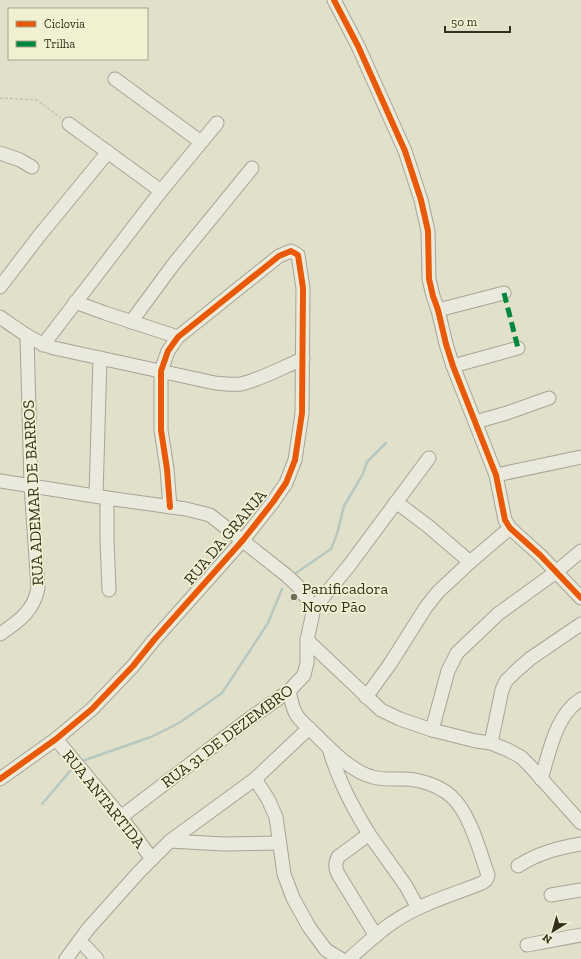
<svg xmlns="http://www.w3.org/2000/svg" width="581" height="959" font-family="'Zilla Slab',serif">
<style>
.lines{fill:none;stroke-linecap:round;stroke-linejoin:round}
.stream{stroke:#b7c8c0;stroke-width:2.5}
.building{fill:url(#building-cross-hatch)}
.minor-casing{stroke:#a6a495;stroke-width:15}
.path{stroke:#c2c1b4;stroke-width:1.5;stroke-dasharray:3 2;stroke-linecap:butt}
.minor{stroke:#eae9dd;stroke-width:13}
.quiet{stroke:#00873e;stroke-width:5;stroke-dasharray:10 5;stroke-linecap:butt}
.cycleway-casing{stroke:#f1f1d2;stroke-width:8}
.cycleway{stroke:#e8590c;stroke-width:6}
.poi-dot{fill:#706c5b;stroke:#f1f1d2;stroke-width:1.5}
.labels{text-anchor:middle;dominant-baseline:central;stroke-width:3.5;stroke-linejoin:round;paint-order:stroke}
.street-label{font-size:16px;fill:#332e1e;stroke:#f1f1d2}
.poi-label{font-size:16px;fill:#332e1e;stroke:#f1f1d2;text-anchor:start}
</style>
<defs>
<pattern id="building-cross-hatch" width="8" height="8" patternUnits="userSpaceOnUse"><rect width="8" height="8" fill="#c4c0ad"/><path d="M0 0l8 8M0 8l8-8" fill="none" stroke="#a9a594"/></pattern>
</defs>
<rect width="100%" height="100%" fill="#e1e0cb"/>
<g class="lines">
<g class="stream">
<path d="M 296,573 L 331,549 L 337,534 L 344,506 L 363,474 L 367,462 L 386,443"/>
<path d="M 82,761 L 151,737 L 179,723 L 222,693 L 268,623 L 282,589"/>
<path d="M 42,804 L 71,770"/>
</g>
</g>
<rect class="building" x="290" y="593" width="8" height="8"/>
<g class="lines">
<g class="minor-casing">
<g id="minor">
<path d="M 334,0 L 358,46 L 405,151 L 421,200 L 428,231 L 429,279 L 433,296 L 438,310 L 446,344 L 453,366 L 496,475 L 505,520 L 510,528 L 540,555 L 581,598"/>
<path d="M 115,79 L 201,142"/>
<path d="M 69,124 L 161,191"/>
<path d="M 0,153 L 20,160 L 32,167"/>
<path d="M 0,287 L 39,236 L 108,152"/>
<path d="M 75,302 L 105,313 L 178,337"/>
<path d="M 438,310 L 504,293"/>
<path d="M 0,317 C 17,329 34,342 54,348 L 215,383 C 224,384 232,385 241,384 C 262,379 283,367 303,359"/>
<path d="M 131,322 L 173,265 L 252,168"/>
<path d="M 43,345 L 161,191 L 217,123"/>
<path d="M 453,366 L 518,348"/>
<path d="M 475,422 L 507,413 L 549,398"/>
<path d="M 496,475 L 581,457"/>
<path d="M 0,481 L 107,498 L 186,509 L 210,515 L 286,575 L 297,585 L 314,608"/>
<path d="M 96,496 L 100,358"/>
<path d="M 107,498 L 107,540 L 109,590"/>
<path d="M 396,502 L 428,526 L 470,562"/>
<path d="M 0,634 C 18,622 34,611 38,588 L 31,485 L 27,336"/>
<path d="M 307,640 L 381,710 L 400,719 L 432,730 L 476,741 L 491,743 L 508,750 L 521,757 L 530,766 L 581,823"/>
<path d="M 289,691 C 291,699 292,707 296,714 C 300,721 307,726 313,732 C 328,747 351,772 373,777 C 382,780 393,779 403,779 C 419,779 438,785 451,796 C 470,813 480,852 488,875 L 486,880 L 482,883 C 452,895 419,904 392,923 C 377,933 363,947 349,959"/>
<path d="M 366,697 L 390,664 L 426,607 L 438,592 L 470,562 L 510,528"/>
<path d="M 432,730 L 448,671 L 457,653 L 498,614 L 556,572 L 581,551"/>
<path d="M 56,739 L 121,817 L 152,859"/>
<path d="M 491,743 L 502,690 L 506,681 L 516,671 L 531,658 L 581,624"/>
<path d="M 329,748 C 338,780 352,806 369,834"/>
<path d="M 0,779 L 56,739 L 92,709 L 133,666 L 154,640 L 243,540 L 273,502 L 286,483 L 295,460 L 302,413 L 303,288 L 298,255 L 291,251 L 279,256 L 178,337 L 168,351 L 161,371 L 161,430 L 167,469 L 170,507"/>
<path d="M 255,779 L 268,799 L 276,817 L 284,874 L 293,898 L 309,927 L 326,950 L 341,959"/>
<path d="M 541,779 C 550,751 555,716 581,699"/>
<path d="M 121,817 L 245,722 L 289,691 L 304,675 L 307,663 L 307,640 L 314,608 L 348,567 L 429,458"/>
<path d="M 170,841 L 224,844 L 279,843"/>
<path d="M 518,866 C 538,853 558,848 581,844"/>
<path d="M 551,895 L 581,890"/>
<path d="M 376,936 L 338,874 C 335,867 335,864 338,857 L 369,834 L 406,886 L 418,908"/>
<path d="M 527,945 L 581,935"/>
<path d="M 86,947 L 97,959"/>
<path d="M 66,959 L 88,929 L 139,872 L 170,841 L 255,779 L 309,728"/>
</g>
</g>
<path class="path" d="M 0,98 L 37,100 L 61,118"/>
<use href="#minor" class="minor"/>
<path class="quiet" d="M 504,293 L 518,348"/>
<g class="cycleway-casing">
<g id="cycleway">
<path d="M 334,0 L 358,46 L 405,151 L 421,200 L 428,231 L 429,279 L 433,296 L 438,310 L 446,344 L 453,366 L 496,475 L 505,520 L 510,528 L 540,555 L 581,598"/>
<path d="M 0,779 L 56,739 L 92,709 L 133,666 L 154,640 L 243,540 L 273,502 L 286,483 L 295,460 L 302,413 L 303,288 L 298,255 L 291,251 L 279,256 L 178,337 L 168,351 L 161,371 L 161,430 L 167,469 L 170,507"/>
</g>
</g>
<use href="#cycleway" class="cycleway"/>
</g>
<circle class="poi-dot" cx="294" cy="597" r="4"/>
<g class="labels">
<g class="street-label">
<text transform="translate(33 493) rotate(-93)">RUA ADEMAR DE BARROS</text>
<text transform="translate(225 537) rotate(-50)">RUA DA GRANJA</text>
<text transform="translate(227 736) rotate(-37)">RUA 31 DE DEZEMBRO</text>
<text transform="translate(104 799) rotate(51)">RUA ANTARTIDA</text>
</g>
<g class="poi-label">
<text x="302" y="588">Panificadora<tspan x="302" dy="18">Novo Pão</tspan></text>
</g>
</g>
<rect x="8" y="8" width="140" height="52" fill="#f1f1d2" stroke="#a5a38a"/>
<rect x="16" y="21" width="20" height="6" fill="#e8590c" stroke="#a5a38a"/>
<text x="44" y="28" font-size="12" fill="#332e1e">Ciclovia</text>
<rect x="16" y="41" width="20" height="6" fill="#00873e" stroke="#a5a38a"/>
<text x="44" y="48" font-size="12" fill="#332e1e">Trilha</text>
<g transform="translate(553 931) rotate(217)" stroke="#f1f1d2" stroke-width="3" paint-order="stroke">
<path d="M0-3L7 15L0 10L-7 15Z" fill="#332e1e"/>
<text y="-6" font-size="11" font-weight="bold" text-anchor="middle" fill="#332e1e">N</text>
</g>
<path d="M445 26v6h65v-6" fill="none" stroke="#332e1e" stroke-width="2"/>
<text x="451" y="26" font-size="12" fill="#332e1e" stroke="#f1f1d2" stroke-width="3" paint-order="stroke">50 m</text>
</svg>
